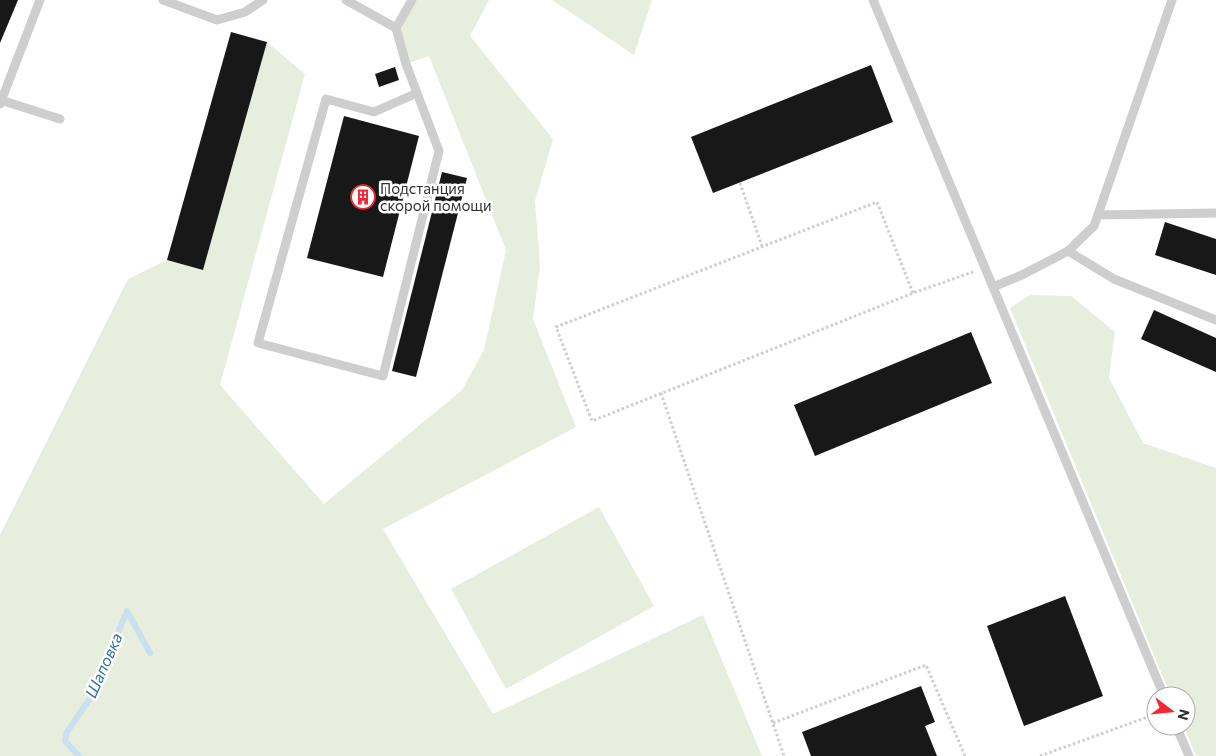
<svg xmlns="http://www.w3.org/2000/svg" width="1216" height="756" font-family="Commissioner,sans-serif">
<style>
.green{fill:#e7eede}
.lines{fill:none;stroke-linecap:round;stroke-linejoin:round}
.stream{stroke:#c9e0ef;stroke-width:6}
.building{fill:#181818}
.path{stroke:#cecece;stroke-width:3;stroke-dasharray:2.5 2.5;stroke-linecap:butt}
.service{stroke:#cecece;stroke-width:9}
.labels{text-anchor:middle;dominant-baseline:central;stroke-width:5;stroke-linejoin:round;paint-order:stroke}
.poi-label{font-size:15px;fill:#313131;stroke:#fff;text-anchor:start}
.water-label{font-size:16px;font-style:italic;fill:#37729a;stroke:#fff}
</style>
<rect width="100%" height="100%" fill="#fff"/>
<g class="green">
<path d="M 412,0 L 489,0 L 470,36 L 553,139 L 535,201 L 540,266 L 533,319 L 576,427 L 383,529 L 493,714 L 703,615 L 762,756 L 0,756 L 0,535 L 128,279 L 167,260 L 203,270 L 267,42 L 305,74 L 220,385 L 324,504 L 462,390 L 484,350 L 506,250 L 429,56 L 406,64 L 396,28 Z"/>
<path d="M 552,0 L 652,0 L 634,55 Z"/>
<path d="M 1030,295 L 1071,296 L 1115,332 L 1109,378 L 1143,443 L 1216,468 L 1216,756 L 1196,756 L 1184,726 L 1186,726 L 1186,696 L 1171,696 L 1010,308 Z"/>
<path d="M 599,507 L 654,606 L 506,689 L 451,589 Z"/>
</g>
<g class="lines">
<path class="stream" d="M 79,756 L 65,741 L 67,732 L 93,694 L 127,611 L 150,653"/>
</g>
<g class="building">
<path d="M 0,0 L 18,0 L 0,43 Z"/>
<path d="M 231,32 L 267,42 L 203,270 L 167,260 Z"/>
<path d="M 871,65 L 893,122 L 713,193 L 691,137 Z"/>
<path d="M 395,67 L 399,80 L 379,87 L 375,74 Z"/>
<path d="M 344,116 L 419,136 L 383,277 L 307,258 Z"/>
<path d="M 442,172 L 467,178 L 416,377 L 392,371 Z"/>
<path d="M 1165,222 L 1216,239 L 1216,275 L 1155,255 Z"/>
<path d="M 1154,310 L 1216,338 L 1216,372 L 1141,339 Z"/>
<path d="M 971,332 L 992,383 L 815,456 L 794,405 Z"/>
<path d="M 1065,596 L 1103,696 L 1024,726 L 987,626 Z"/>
<path d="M 921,686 L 935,722 L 925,726 L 937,756 L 811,756 L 802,732 Z"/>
</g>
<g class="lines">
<g class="path">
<path d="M 740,183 L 762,246"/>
<path d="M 913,293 L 877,202 L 556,327 L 592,421 L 913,293 L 973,272"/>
<path d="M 661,393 L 784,756"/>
<path d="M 773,723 L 926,665 L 965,756"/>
<path d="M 1040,756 L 1156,714"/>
</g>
<g class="service">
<path d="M 163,0 L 217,20 L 245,12 L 263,0"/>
<path d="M 346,0 L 396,28 L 412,0"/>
<path d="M 873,0 L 1164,696"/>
<path d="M 396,28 L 406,64 L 439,151 L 383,376 L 258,343 L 326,99 L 374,112 L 417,93"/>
<path d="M 1,100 L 60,119"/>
<path d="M 0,104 L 40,0"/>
<path d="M 1098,215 L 1216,213"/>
<path d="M 1068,251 L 1114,279 L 1216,320"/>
<path d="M 993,287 L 1022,275 L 1068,251 L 1094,226 L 1172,0"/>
<path d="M 1176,726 L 1189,756"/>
</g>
</g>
<defs>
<g id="building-ring" transform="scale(1.25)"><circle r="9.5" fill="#fff" stroke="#f22834" stroke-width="1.5"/><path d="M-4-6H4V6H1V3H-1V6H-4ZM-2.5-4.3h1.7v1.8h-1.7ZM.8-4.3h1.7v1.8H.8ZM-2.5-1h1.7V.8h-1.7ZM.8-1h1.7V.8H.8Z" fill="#f22834"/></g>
</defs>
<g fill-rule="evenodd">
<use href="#building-ring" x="363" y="197"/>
</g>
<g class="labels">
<g class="poi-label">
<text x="380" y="188">Подстанция<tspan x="380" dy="17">скорой помощи</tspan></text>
</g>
<g class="water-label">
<text transform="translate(103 665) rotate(-66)">Шаповка</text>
</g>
</g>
<g transform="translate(1171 711) rotate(106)"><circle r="24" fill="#ffffff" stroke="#adadad"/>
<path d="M0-4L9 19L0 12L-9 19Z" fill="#f22834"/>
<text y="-8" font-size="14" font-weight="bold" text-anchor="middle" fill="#313131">N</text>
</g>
</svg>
